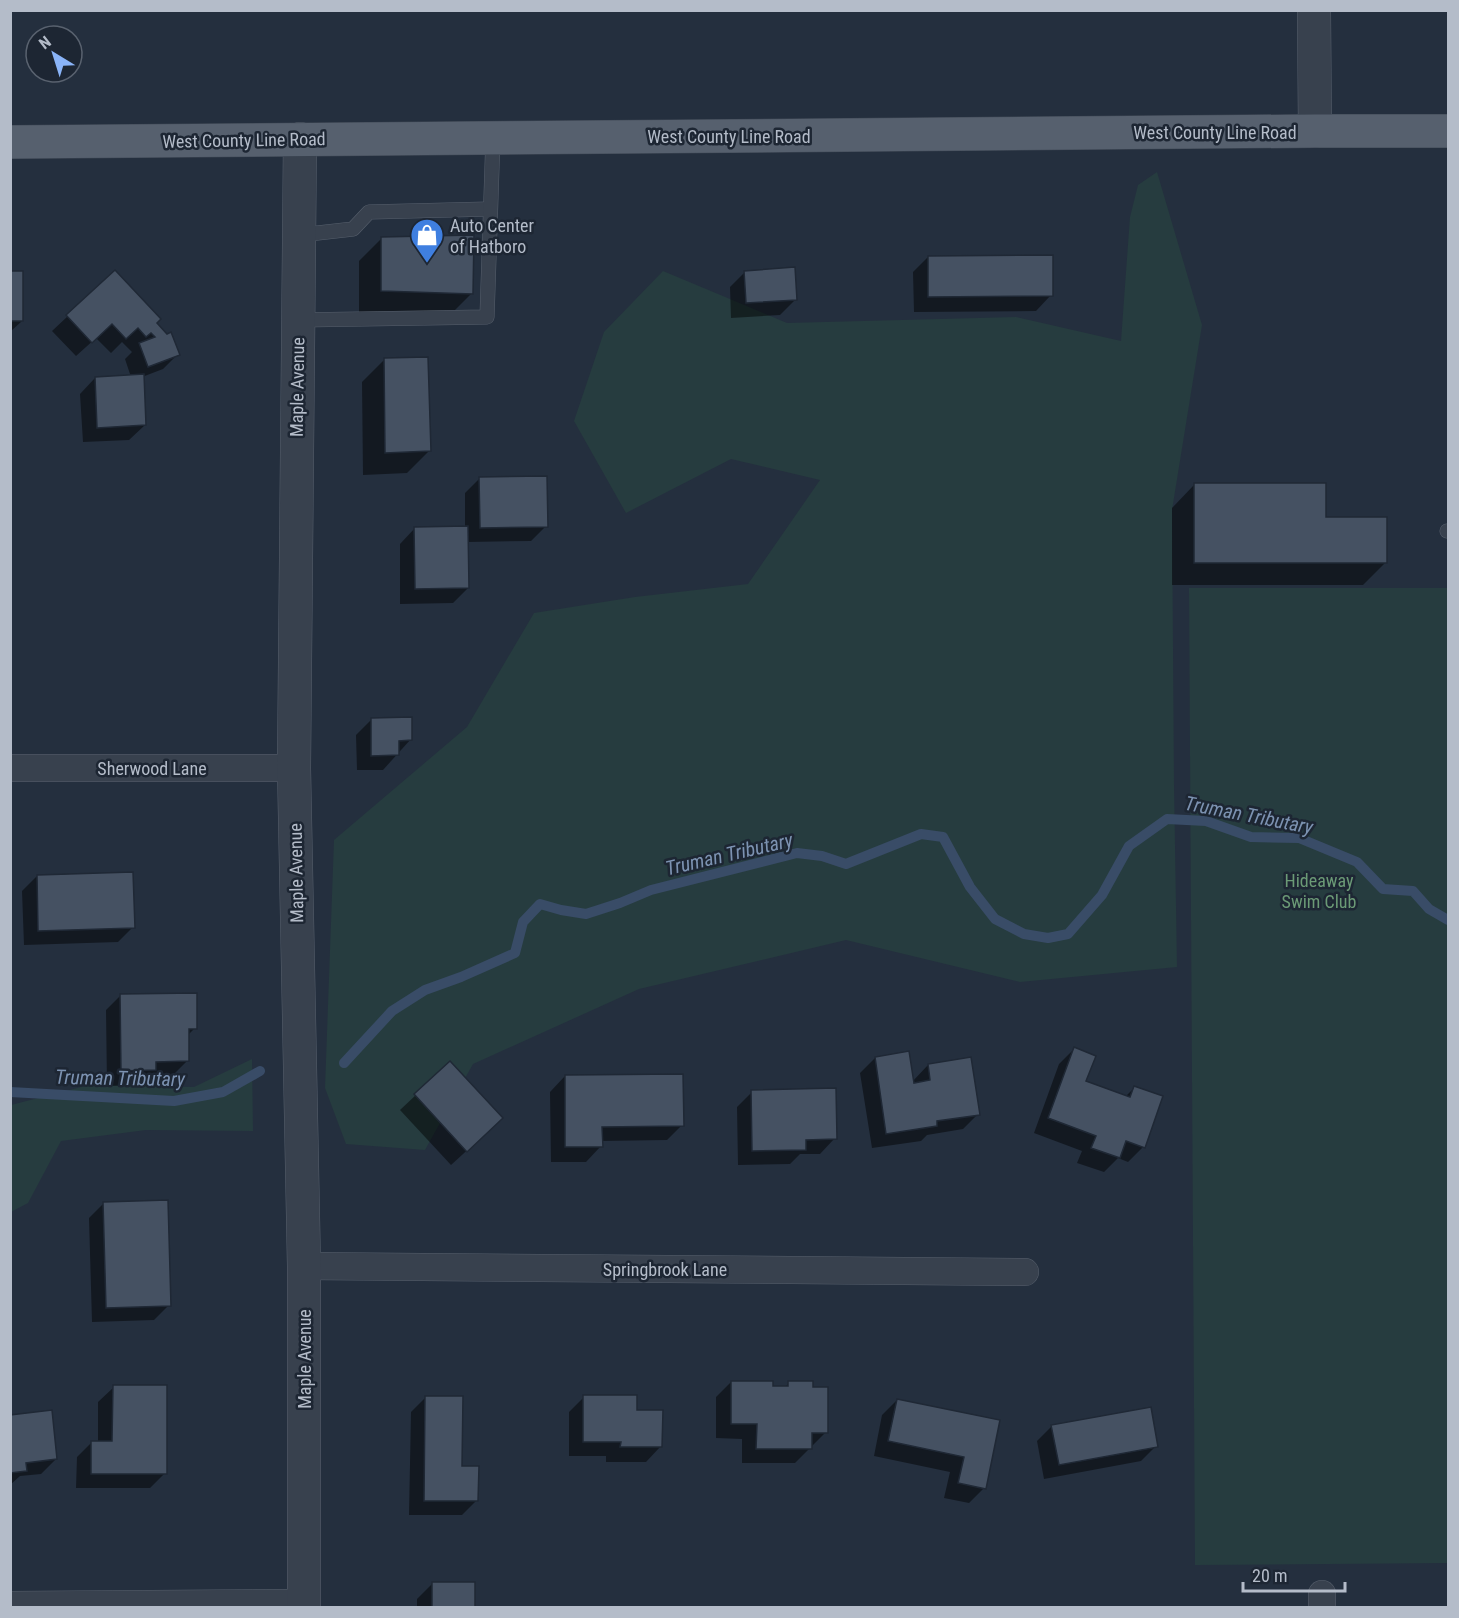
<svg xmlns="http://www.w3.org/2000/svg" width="1459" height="1618" font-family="'Roboto Condensed',sans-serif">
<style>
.green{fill:#263c3f}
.shadow{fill:#0007}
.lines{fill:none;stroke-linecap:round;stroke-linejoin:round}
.stream{stroke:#394c67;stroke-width:10}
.building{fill:#455162;stroke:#1f2835;stroke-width:1.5}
.service-casing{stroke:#565f6c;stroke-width:15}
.minor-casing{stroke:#565f6c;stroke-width:28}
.tertiary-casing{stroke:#565f6c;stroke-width:34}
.primary-casing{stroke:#414a57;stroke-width:34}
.service{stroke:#38414e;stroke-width:14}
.minor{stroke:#38414e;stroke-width:27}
.tertiary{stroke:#38414e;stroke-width:33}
.primary{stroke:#56606e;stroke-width:33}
.labels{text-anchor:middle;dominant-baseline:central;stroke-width:5;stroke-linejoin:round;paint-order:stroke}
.street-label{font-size:18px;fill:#b4bcc9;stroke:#1d2633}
.poi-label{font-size:18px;fill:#b4bcc9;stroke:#1d2633;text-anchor:start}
.park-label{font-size:18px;fill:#6b9a76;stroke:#1d2633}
.water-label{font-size:20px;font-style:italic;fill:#7c92b1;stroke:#1d2633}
</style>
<rect width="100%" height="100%" fill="#242f3e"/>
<g class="green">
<path d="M 1157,172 L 1202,325 L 1172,510 L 1174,785 L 1177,967 L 1020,982 L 846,940 L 639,989 L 473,1064 L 425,1150 L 346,1144 L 325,1088 L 334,840 L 467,727 L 534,613 L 635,597 L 748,584 L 820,480 L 731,459 L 626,513 L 574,421 L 604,332 L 663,271 L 787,323 L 1016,317 L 1121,341 L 1130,217 L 1138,185 Z"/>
<path d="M 1189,588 L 1448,588 L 1448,1563 L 1195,1565 Z"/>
<path d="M 252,1059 L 253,1131 L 146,1130 L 61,1141 L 28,1203 L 11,1212 L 11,1105 L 89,1085 L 194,1087 Z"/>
</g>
<g class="shadow">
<path d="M 382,238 L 472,293 L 449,316 L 359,313 L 359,261 Z"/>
<path d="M 928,257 L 1051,295 L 1036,311 L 914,312 L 913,272 Z"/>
<path d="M 10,272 L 22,321 L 10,332 Z"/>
<path d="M 115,272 L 178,354 L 163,369 L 142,377 L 145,425 L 129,440 L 83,442 L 80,394 L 95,378 L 131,377 L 125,359 L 132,352 L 122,342 L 111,353 L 96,338 L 76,356 L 52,331 Z"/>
<path d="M 745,272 L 795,300 L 780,315 L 731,318 L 730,287 Z"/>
<path d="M 384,360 L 430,450 L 407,473 L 363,475 L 362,382 Z"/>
<path d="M 480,478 L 546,526 L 531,541 L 467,542 L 468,588 L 453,603 L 400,604 L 400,544 L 415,528 L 465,528 L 465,493 Z"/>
<path d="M 1194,485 L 1324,518 L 1386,562 L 1363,585 L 1172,585 L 1172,508 Z"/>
<path d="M 371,720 L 411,739 L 383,770 L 357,770 L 356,735 Z"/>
<path d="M 37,876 L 133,927 L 118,942 L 24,945 L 22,891 Z"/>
<path d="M 121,995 L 195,1028 L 187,1036 L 187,1061 L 172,1076 L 148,1076 L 139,1085 L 107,1086 L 106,1010 Z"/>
<path d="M 1074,1049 L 1084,1082 L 1125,1097 L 1134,1088 L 1143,1147 L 1128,1162 L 1118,1158 L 1104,1172 L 1077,1163 L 1082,1151 L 1034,1133 L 1059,1064 Z"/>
<path d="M 875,1058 L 912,1082 L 928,1065 L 978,1114 L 963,1129 L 927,1135 L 921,1141 L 872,1148 L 860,1073 Z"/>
<path d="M 450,1063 L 486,1133 L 451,1165 L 400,1110 Z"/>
<path d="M 565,1076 L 682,1125 L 667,1140 L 601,1141 L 601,1146 L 586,1162 L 551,1162 L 550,1092 Z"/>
<path d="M 752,1092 L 835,1138 L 820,1154 L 800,1154 L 790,1164 L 738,1165 L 737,1107 Z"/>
<path d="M 104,1203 L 169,1305 L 154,1320 L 92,1322 L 89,1218 Z"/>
<path d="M 731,1382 L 784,1388 L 789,1383 L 812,1389 L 826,1432 L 795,1463 L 742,1463 L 742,1439 L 716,1438 L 716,1397 Z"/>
<path d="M 114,1387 L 165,1473 L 150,1488 L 76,1488 L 77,1457 L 92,1442 L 98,1442 L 98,1402 Z"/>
<path d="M 426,1397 L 477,1500 L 462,1515 L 409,1515 L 411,1412 Z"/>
<path d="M 584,1397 L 636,1412 L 661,1446 L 646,1462 L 606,1462 L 606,1456 L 569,1456 L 569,1412 Z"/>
<path d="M 897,1400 L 999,1422 L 984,1488 L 969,1503 L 944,1498 L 950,1472 L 874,1456 L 882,1415 Z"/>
<path d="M 10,1417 L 56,1459 L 41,1474 L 20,1476 L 10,1485 Z"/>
<path d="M 1052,1426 L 1156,1446 L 1141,1461 L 1044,1479 L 1037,1441 Z"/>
<path d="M 432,1584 L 474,1608 L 417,1608 L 417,1599 Z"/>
</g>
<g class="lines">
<g class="stream">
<path d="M 344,1063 L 392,1011 L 425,990 L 461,977 L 515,953 L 523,922 L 540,904 L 561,910 L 586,914 L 620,903 L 651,890 L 797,853 L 822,856 L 846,864 L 921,834 L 943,837 L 970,887 L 995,919 L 1024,934 L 1048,938 L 1068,934 L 1102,895 L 1129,846 L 1167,819 L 1206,821 L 1251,837 L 1299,838 L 1357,862 L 1383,889 L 1413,891 L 1429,909 L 1448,920"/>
<path d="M 10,1092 L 174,1101 L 223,1092 L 260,1071"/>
</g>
</g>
<g class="building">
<path d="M 474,235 L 473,294 L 381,291 L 381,237 Z"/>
<path d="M 1053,255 L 1053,296 L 928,297 L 928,256 Z"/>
<path d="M 795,267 L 797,300 L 746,303 L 744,271 Z"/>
<path d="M 115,270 L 161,319 L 157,323 L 167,334 L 171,332 L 180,355 L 148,367 L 139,343 L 155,337 L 151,333 L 146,337 L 138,328 L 126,339 L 112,324 L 92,343 L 66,315 Z"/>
<rect x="10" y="271" width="13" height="50"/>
<path d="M 428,357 L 431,451 L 385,453 L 384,358 Z"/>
<path d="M 144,374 L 146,425 L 97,428 L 95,377 Z"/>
<path d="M 547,476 L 548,527 L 480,528 L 479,477 Z"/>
<path d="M 1194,483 L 1326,483 L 1326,517 L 1387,517 L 1387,563 L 1194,563 Z"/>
<path d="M 468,526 L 469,588 L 415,589 L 414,527 Z"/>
<path d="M 412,717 L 412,740 L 399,741 L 399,755 L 371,756 L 371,718 Z"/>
<path d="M 133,872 L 135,928 L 38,931 L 37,875 Z"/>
<path d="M 197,993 L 197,1029 L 189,1029 L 189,1061 L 156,1062 L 156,1070 L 121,1071 L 120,994 Z"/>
<path d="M 1074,1047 L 1096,1056 L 1086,1081 L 1130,1097 L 1134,1086 L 1163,1096 L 1145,1148 L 1126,1141 L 1120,1158 L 1091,1148 L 1096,1136 L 1048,1118 Z"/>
<path d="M 909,1051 L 914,1083 L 930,1080 L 928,1064 L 971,1057 L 980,1115 L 937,1121 L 937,1126 L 886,1134 L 875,1057 Z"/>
<path d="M 450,1061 L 503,1118 L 467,1152 L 414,1094 Z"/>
<path d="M 683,1074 L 684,1126 L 602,1127 L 603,1147 L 565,1147 L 565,1075 Z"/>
<path d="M 836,1088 L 837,1139 L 806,1140 L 806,1150 L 752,1151 L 751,1090 Z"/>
<path d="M 168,1200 L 171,1306 L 106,1308 L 103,1202 Z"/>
<path d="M 731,1381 L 773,1381 L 773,1386 L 788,1386 L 788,1381 L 813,1381 L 813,1387 L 828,1387 L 828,1433 L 812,1433 L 812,1449 L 756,1449 L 757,1424 L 731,1424 Z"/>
<path d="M 113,1385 L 167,1385 L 167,1474 L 91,1474 L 91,1441 L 112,1441 Z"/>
<path d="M 583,1395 L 637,1395 L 637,1410 L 663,1410 L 662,1447 L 620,1447 L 621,1442 L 583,1442 Z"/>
<path d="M 425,1396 L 463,1396 L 462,1466 L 479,1466 L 478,1501 L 424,1501 Z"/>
<path d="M 897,1399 L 1000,1420 L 986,1489 L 958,1483 L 964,1457 L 888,1441 Z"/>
<path d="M 1151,1407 L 1158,1447 L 1059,1465 L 1051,1425 Z"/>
<path d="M 52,1410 L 57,1459 L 26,1463 L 27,1471 L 10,1473 L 10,1415 Z"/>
<rect x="432" y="1582" width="43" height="26"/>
</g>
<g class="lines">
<g class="service-casing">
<g id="service">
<path d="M 300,235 L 353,229 L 369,212 L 489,209"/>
<path d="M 298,320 L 487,317 L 493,137"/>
<path d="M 1447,531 L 1448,531"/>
</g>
</g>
<g class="minor-casing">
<g id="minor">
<path d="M 10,768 L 294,768"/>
<path d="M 304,1266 L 1025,1272"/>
<path d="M 1322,1594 L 1322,1608"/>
<path d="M 10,1605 L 304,1603"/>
</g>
</g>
<g class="tertiary-casing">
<g id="tertiary">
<path d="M 1314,10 L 1315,131"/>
<path d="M 300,139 L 294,768 L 304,1266 L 304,1608"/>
</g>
</g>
<g class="primary-casing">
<path id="primary" d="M 10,142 L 1315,131 L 1448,131"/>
</g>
<use href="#service" class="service"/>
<use href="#minor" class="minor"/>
<use href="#tertiary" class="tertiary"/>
<use href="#primary" class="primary"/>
</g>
<defs>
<g id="shop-pin" transform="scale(1.725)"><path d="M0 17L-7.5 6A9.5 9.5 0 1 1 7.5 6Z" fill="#3f7fe0" stroke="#1d2633"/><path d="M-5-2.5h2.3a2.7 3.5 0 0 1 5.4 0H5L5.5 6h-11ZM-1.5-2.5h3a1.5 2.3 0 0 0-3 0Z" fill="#fff"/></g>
</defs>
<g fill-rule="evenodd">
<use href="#shop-pin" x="427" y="235"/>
</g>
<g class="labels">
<g class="street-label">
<text x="1215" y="132">West County Line Road</text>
<text x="729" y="136">West County Line Road</text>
<text transform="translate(244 140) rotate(-1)">West County Line Road</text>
<text transform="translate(297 387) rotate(-89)">Maple Avenue</text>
<text x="152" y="768">Sherwood Lane</text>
<text transform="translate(296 873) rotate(-91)">Maple Avenue</text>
<text x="665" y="1269">Springbrook Lane</text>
<text transform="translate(304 1359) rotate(-90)">Maple Avenue</text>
</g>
<g class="poi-label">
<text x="450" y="225">Auto Center<tspan x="450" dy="21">of Hatboro</tspan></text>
</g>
<g class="park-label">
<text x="1319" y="880">Hideaway<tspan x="1319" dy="21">Swim Club</tspan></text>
</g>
<g class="water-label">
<text transform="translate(1249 815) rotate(11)">Truman Tributary</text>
<text transform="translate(729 854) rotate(-13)">Truman Tributary</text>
<text transform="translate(120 1078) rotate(1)">Truman Tributary</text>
</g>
</g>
<rect width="1459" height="1618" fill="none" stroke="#b4bcc9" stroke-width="24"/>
<g transform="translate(54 54) rotate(322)"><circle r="28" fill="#1d2633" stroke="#59626f" stroke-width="1.5"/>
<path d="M0-4.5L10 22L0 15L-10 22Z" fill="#8ab4f8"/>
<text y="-9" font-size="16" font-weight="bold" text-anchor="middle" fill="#b4bcc9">N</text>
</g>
<path d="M1243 1582v9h102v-9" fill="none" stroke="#b4bcc9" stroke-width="3"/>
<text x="1252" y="1582" font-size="18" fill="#b4bcc9" stroke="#1d2633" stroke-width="4.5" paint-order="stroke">20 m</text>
</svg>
